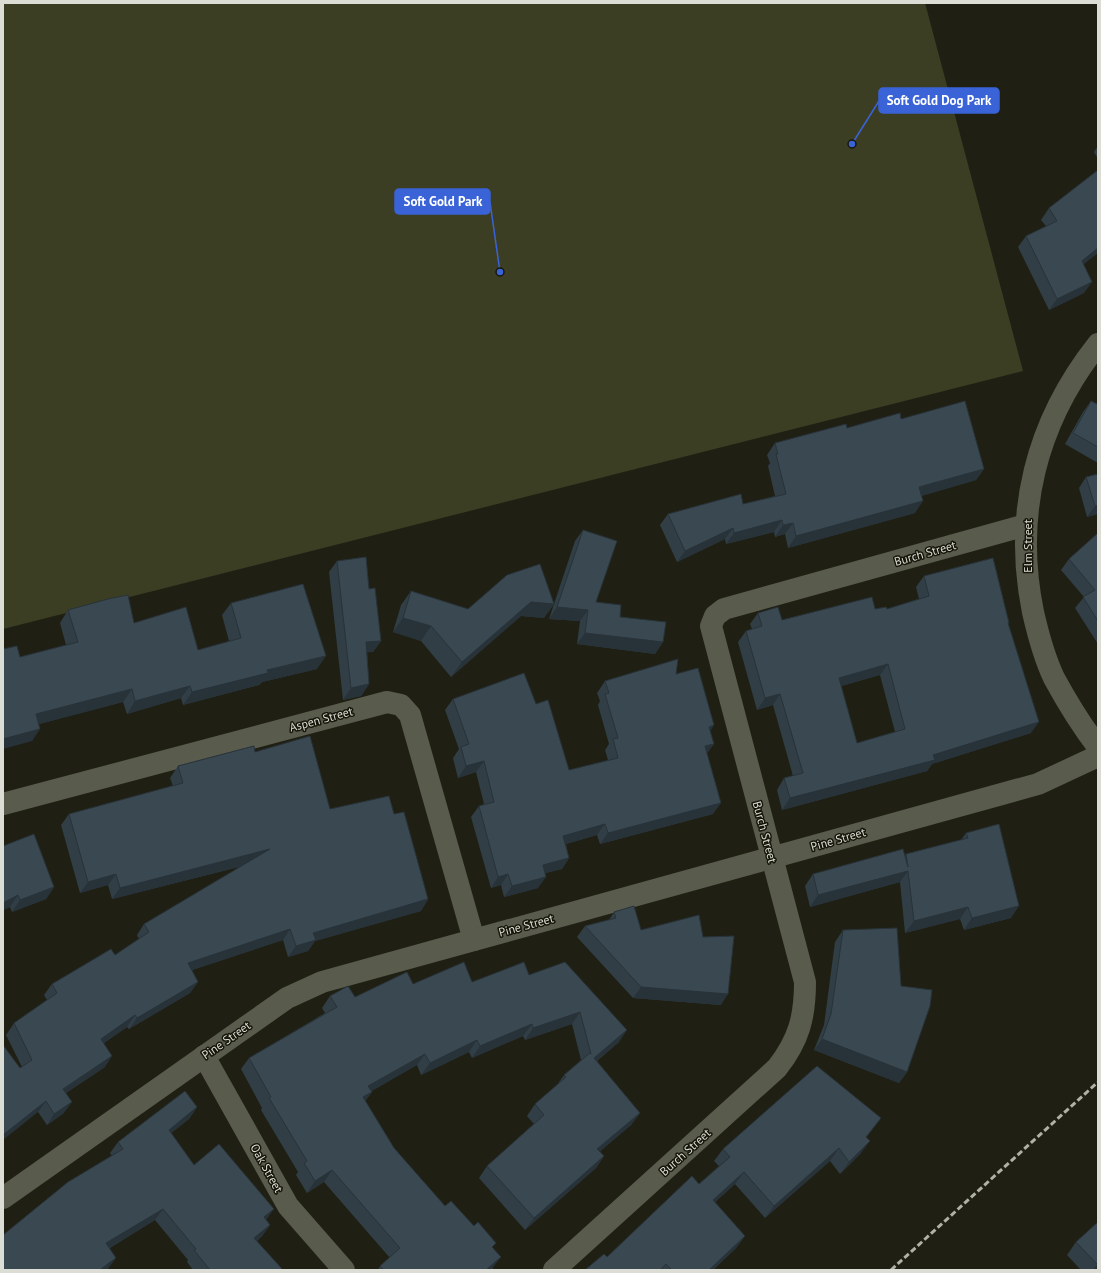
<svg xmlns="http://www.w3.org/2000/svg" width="1101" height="1273" font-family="'PT Sans',sans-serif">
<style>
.green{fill:#3c3e24}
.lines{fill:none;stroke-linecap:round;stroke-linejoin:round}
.street{stroke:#595b4c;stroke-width:22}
.rail{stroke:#b0b1a7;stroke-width:3;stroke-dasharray:6 3;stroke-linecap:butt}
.wall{fill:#313e46;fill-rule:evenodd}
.shaded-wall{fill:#283239}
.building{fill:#394851;stroke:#283239;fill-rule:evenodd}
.labels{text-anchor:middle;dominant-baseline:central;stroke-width:3;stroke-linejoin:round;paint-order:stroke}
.street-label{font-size:12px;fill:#dcddd4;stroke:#16170a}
.leader{fill:none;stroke:#3a63d7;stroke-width:1.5}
.callout-dot{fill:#3a63d7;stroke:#16170a;stroke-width:1.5}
.callout{fill:#3a63d7;stroke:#3a63d7;stroke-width:1.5}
.callout-label{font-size:13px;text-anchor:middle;font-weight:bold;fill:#fff}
</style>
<rect width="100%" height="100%" fill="#1f2013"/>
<path class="green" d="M 3,3 L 925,3 L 1023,371 L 3,629 Z"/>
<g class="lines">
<g class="street">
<path d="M 1098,344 C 1036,422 1013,514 1033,612 C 1038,634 1044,657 1054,678 C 1067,702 1081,725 1098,747"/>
<path d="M 3,804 L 387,702 L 401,705 L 410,715 L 474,940"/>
<path d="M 204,1056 L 288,1206 L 344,1270"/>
<path d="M 3,1198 L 287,998 L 322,982 L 1038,784 L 1098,756"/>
<path d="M 554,1270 L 777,1068 C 799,1040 805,1017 805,982 L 711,626 L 715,616 L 724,609 L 1026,525"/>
</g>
<path class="rail" d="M 891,1270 L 1098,1082"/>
</g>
<g class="wall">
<path d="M 1098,146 L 1098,159 L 1094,152 Z"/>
<path d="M 1098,170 L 1083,264 L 1084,293 L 1049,310 L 1018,247 L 1026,236 L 1046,226 L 1041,220 L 1049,208 Z"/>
<path d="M 1091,401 L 1097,404 L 1098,403 L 1098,463 L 1065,444 L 1083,412 Z"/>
<path d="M 901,419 L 984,469 L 976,480 L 921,496 L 915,513 L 788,548 L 785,534 L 775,537 L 774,532 L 726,544 L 725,539 L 677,562 L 660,525 L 668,514 L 743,504 L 775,496 L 768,466 L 770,463 L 767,455 L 775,443 L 847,428 Z"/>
<path d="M 1086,477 L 1098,514 L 1087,517 L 1079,488 Z"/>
<path d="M 583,530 L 596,602 L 663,642 L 655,654 L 577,644 L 580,621 L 549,619 L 575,541 Z"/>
<path d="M 1098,533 L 1098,644 L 1075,608 L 1084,597 L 1061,570 L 1069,559 Z"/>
<path d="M 337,561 L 381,641 L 373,652 L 367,652 L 369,684 L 361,696 L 343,700 L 329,572 Z"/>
<path d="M 924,576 L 1008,624 L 1031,733 L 932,764 L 927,771 L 782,810 L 777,790 L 784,778 L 793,776 L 773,705 L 757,710 L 738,642 L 746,631 L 752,629 L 750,624 L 758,613 L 782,620 L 875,609 L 887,609 L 919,599 L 916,587 ZM 880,675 L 895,732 L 857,743 L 841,686 Z"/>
<path d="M 411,591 L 468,609 L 554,604 L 544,618 L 521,616 L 451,677 L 421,641 L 393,632 L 401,605 Z"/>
<path d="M 231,603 L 317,669 L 262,682 L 259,685 L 183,705 L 181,698 L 127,714 L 123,702 L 39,724 L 32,741 L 20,657 L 66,645 L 60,623 L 68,610 L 134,623 L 198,650 L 229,641 L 222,615 Z"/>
<path d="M 676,674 L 714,725 L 710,731 L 707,754 L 713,814 L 600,844 L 597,835 L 566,844 L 569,858 L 562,869 L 545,873 L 538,888 L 504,897 L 501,885 L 491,888 L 471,817 L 479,806 L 484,804 L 476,772 L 458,778 L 453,758 L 459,749 L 445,710 L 453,699 L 536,704 L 569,770 L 608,760 L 605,750 L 609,744 L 598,705 L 600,701 L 597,693 L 605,681 Z"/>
<path d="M 255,752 L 330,809 L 394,814 L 428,899 L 421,911 L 315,941 L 308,951 L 288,957 L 283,940 L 192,970 L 198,982 L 190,993 L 129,1029 L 127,1027 L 104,1043 L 105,1067 L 66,1093 L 64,1113 L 47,1125 L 38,1112 L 20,1068 L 22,1067 L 6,1035 L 14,1023 L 47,1000 L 44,995 L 52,984 L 115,955 L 139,939 L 137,935 L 144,924 L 243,866 L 112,899 L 108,885 L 80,893 L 61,825 L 69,814 L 173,786 L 170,778 L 178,766 Z"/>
<path d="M 966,833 L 1011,918 L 964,930 L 960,919 L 905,933 L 900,882 L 810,907 L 805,886 L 813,874 L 905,856 L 906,854 L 961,840 Z"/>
<path d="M 3,846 L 54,887 L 46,899 L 12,912 L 10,907 L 3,910 Z"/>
<path d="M 614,912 L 641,930 L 703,937 L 721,1005 L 633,998 L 577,937 L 585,926 L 609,920 Z"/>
<path d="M 843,930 L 901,986 L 907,1072 L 899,1083 L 814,1050 L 824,1025 L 835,942 Z"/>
<path d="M 565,962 L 619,1042 L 597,1061 L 640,1113 L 631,1125 L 600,1151 L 604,1156 L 596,1168 L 525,1230 L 479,1178 L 487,1166 L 534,1124 L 527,1116 L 535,1104 L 557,1085 L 564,1075 L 581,1060 L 572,1024 L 525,1040 L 523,1036 L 472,1058 L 469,1052 L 421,1075 L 417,1065 L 371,1091 L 372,1092 L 365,1101 L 394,1148 L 445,1206 L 493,1248 L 493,1269 L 491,1270 L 378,1270 L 380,1266 L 390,1258 L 324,1182 L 307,1193 L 296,1175 L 298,1172 L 261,1110 L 262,1108 L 241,1069 L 249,1058 L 325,1013 L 322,1008 L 330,996 L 355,997 L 413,984 L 472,982 L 529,975 Z"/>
<path d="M 197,1107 L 189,1119 L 171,1133 L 194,1165 L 266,1220 L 270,1225 L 262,1236 L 257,1241 L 283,1270 L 193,1270 L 187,1262 L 188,1260 L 155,1220 L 110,1248 L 108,1269 L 107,1270 L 3,1270 L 112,1156 L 110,1153 L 118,1142 Z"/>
<path d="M 881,1118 L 866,1138 L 861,1153 L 840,1174 L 830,1161 L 765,1218 L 735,1184 L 715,1202 L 745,1236 L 736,1248 L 713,1270 L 585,1270 L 607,1257 L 699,1184 L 719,1166 L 714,1161 L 723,1149 Z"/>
<path d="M 1098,1222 L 1098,1268 L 1096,1270 L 1081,1270 L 1067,1255 L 1076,1242 Z"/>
</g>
<g class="shaded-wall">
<path d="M 1098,248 L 1098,253 L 1074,272 L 1082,261 Z"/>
<path d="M 1092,282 L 1084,293 L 1049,310 L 1057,299 Z"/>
<path d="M 984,469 L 976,480 L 911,499 L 919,487 Z"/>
<path d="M 923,501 L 915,513 L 788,548 L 796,536 Z"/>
<path d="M 1098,505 L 1098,514 L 1087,517 L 1095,506 Z"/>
<path d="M 782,520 L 774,532 L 726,544 L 734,533 Z"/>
<path d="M 793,523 L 785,534 L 775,537 L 783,525 Z"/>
<path d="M 733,528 L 725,539 L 677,562 L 685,551 Z"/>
<path d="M 531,602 L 554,604 L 544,618 L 521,616 L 451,677 L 462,662 Z"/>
<path d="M 557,607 L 588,610 L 580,621 L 549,619 Z"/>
<path d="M 403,618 L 431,626 L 421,641 L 393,632 Z"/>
<path d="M 585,633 L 663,642 L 655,654 L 577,644 Z"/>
<path d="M 381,641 L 373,652 L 358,653 L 366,642 Z"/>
<path d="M 326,656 L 317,669 L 262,682 L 259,685 L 183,705 L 192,692 L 267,670 Z"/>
<path d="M 888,664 L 880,675 L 831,689 L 839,678 Z"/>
<path d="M 369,684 L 361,696 L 343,700 L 351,688 Z"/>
<path d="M 190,686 L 181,698 L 127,714 L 135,701 Z"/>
<path d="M 132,689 L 123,702 L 28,727 L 36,714 Z"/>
<path d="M 780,694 L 773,705 L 757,710 L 765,698 Z"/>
<path d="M 1039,722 L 1031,733 L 932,764 L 927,771 L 782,810 L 790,798 Z"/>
<path d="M 714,725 L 706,737 L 709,727 Z"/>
<path d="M 40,729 L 32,741 L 3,749 L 3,739 Z"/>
<path d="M 714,744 L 706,755 L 705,746 Z"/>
<path d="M 484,761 L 476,772 L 458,778 L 466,766 Z"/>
<path d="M 721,803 L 713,814 L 600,844 L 608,833 Z"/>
<path d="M 605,824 L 597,835 L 556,847 L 563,836 Z"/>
<path d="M 270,849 L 262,861 L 112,899 L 120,888 Z"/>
<path d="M 569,858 L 562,869 L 535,876 L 543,865 Z"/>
<path d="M 908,871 L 900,882 L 810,907 L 818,895 Z"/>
<path d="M 116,874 L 108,885 L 80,893 L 88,882 Z"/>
<path d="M 508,874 L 501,885 L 491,888 L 498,877 Z"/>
<path d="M 546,877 L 538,888 L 504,897 L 512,886 Z"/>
<path d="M 54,887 L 46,899 L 12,912 L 20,900 Z"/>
<path d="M 18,895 L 10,907 L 3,910 L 3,903 Z"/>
<path d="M 428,899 L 421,911 L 315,941 L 308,951 L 288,957 L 296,946 L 313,933 Z"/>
<path d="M 1019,906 L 1011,918 L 964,930 L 972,918 Z"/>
<path d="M 968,907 L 960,919 L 905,933 L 914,921 Z"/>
<path d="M 290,929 L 283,940 L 180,974 L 188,963 Z"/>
<path d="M 198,982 L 190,993 L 129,1029 L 137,1018 Z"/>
<path d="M 641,987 L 728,994 L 721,1005 L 633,998 Z"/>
<path d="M 580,1012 L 572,1024 L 525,1040 L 533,1028 Z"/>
<path d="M 135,1015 L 127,1027 L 93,1050 L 101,1039 Z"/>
<path d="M 532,1024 L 523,1036 L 472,1058 L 480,1046 Z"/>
<path d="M 627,1030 L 619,1042 L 586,1070 L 594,1058 Z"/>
<path d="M 822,1039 L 907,1072 L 899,1083 L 814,1050 Z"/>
<path d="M 477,1040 L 469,1052 L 421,1075 L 430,1063 Z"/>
<path d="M 425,1054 L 417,1065 L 360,1098 L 368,1086 Z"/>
<path d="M 112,1056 L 105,1067 L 55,1100 L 63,1089 Z"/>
<path d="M 372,1092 L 363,1104 L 363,1097 Z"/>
<path d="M 46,1101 L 38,1112 L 3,1140 L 3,1135 Z"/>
<path d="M 72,1102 L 64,1113 L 47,1125 L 54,1114 Z"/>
<path d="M 197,1107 L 189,1119 L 161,1141 L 169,1130 Z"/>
<path d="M 640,1113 L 631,1125 L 589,1161 L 597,1149 Z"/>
<path d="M 870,1141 L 861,1153 L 840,1174 L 849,1162 Z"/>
<path d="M 839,1148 L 830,1161 L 765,1218 L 774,1206 Z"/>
<path d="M 604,1156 L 596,1168 L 525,1230 L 534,1218 Z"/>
<path d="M 332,1170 L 324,1182 L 307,1193 L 315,1181 Z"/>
<path d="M 744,1172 L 735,1184 L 704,1212 L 713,1200 Z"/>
<path d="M 163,1209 L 155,1220 L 98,1255 L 106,1243 Z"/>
<path d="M 274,1209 L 266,1220 L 264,1217 Z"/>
<path d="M 270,1225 L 262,1236 L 246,1250 L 254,1238 Z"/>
<path d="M 745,1236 L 736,1248 L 713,1270 L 709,1270 Z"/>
<path d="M 501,1257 L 491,1270 L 486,1270 Z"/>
<path d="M 116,1258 L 108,1269 L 107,1270 L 101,1270 Z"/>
<path d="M 1098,1263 L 1098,1268 L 1096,1270 L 1093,1270 Z"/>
</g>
<g class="building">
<path d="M 1098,170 L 1098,248 L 1082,261 L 1092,282 L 1057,299 L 1026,236 L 1057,221 L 1049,208 Z"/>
<path d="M 965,401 L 984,469 L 919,487 L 923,501 L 796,536 L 793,523 L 783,525 L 782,520 L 734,533 L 733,528 L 685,551 L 668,514 L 741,494 L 743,504 L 786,494 L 776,454 L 778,454 L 775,443 L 846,424 L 847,428 L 900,413 L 901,419 Z"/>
<path d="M 1091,401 L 1097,404 L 1098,403 L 1098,447 L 1073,433 Z"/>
<path d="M 1098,474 L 1098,505 L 1095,506 L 1086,477 Z"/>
<path d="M 583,530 L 617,541 L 596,602 L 621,605 L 620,617 L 666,622 L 663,642 L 585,633 L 588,610 L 557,607 Z"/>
<path d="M 1098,533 L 1098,621 L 1083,597 L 1095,590 L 1069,559 Z"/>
<path d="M 366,557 L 369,589 L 375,588 L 381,641 L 366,642 L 369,684 L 351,688 L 337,561 Z"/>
<path d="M 993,558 L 1009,623 L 1008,623 L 1039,722 L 933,755 L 935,760 L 790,798 L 784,778 L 803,773 L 780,694 L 765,698 L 746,631 L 762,626 L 758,613 L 778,607 L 782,620 L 872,597 L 875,609 L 886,607 L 887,609 L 929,596 L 924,576 ZM 888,664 L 905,729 L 857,743 L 839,678 Z"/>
<path d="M 540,564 L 554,604 L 531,602 L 462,662 L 431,626 L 403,618 L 411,591 L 468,609 L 507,575 Z"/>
<path d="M 303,584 L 326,656 L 267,670 L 268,673 L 192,692 L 190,686 L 135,701 L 132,689 L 36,714 L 40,729 L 3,739 L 3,649 L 17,646 L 20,657 L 78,642 L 68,610 L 108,599 L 128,595 L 134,623 L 186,607 L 198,650 L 241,638 L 231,603 Z"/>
<path d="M 678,659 L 676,674 L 698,668 L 714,725 L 709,727 L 714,744 L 705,746 L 721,803 L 608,833 L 605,824 L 563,836 L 569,858 L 543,865 L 546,877 L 512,886 L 508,874 L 498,877 L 479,806 L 494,802 L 484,761 L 466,766 L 461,747 L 469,744 L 453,699 L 524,673 L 536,704 L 548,700 L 569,770 L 618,758 L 613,739 L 618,738 L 605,694 L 609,693 L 605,681 Z"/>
<path d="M 310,736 L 330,809 L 389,796 L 394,814 L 404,812 L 428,899 L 313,933 L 316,940 L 296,946 L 290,929 L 188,963 L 198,982 L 137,1018 L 135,1015 L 101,1039 L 112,1056 L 63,1089 L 72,1102 L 54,1114 L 46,1101 L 3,1135 L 3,1045 L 20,1068 L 32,1060 L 14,1023 L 57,993 L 52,984 L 111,949 L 115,955 L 149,932 L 144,924 L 270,849 L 120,888 L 116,874 L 88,882 L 69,814 L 183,783 L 178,766 L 254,746 L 255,752 Z"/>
<path d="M 999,824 L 1019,906 L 972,918 L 968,907 L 914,921 L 908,871 L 818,895 L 813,874 L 903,849 L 908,867 L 906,854 L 968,838 L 966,833 Z"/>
<path d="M 34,834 L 54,887 L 20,900 L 18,895 L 3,903 L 3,846 Z"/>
<path d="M 634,906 L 641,930 L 699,915 L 703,937 L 734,936 L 728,994 L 641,987 L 585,926 L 616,918 L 614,912 Z"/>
<path d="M 897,928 L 901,986 L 932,990 L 930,1006 L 907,1072 L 822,1039 L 831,1014 L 843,930 Z"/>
<path d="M 464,962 L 472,982 L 524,962 L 529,975 L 565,962 L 627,1030 L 594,1058 L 640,1113 L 597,1149 L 604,1156 L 534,1218 L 487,1166 L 544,1115 L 535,1104 L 566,1077 L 564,1075 L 590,1053 L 591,1054 L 580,1012 L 533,1028 L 532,1024 L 480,1046 L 477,1040 L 430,1063 L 425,1054 L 368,1086 L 372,1092 L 363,1097 L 394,1148 L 445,1206 L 451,1201 L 474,1226 L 478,1222 L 496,1243 L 492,1247 L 501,1257 L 486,1270 L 384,1270 L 380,1266 L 400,1248 L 332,1170 L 315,1181 L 304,1163 L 307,1161 L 269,1098 L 271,1097 L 249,1058 L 337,1007 L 330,996 L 348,986 L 355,997 L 407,972 L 413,984 Z"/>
<path d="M 817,1066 L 881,1118 L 866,1137 L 870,1141 L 849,1162 L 839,1148 L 774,1206 L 744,1172 L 713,1200 L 745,1236 L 709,1270 L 672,1270 L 666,1264 L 660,1270 L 585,1270 L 604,1254 L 607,1257 L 692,1176 L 699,1184 L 730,1157 L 723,1149 Z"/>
<path d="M 185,1091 L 197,1107 L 169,1130 L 194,1165 L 219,1144 L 274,1209 L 264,1217 L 270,1225 L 254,1238 L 283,1270 L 210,1270 L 194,1250 L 196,1249 L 163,1209 L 106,1243 L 116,1258 L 101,1269 L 102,1270 L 3,1270 L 3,1235 L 68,1182 L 123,1149 L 118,1142 Z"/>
<path d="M 1098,1222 L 1098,1263 L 1097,1264 L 1076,1242 Z"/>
</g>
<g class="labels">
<g class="street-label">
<text transform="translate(1027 546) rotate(-90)">Elm Street</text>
<text transform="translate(925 553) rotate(-16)">Burch Street</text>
<text transform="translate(321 719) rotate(-15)">Aspen Street</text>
<text transform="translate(765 832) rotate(75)">Burch Street</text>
<text transform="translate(838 839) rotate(-16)">Pine Street</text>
<text transform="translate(526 925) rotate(-15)">Pine Street</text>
<text transform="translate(226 1040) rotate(-35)">Pine Street</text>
<text transform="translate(685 1152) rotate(-42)">Burch Street</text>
<text transform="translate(267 1168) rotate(61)">Oak Street</text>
</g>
</g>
<path class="leader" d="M852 144L879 101M500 272L490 202"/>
<g class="callout-dot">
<circle cx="852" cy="144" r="4"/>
<circle cx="500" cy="272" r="4"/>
</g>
<g class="callout">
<rect x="879" y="88" width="120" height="25" rx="4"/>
<rect x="395" y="189" width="95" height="25" rx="4"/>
</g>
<g class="callout-label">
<text x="939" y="105">Soft Gold Dog Park</text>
<text x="443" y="206">Soft Gold Park</text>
</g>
<rect width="1101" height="1273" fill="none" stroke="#dcddd4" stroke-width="8"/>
</svg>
